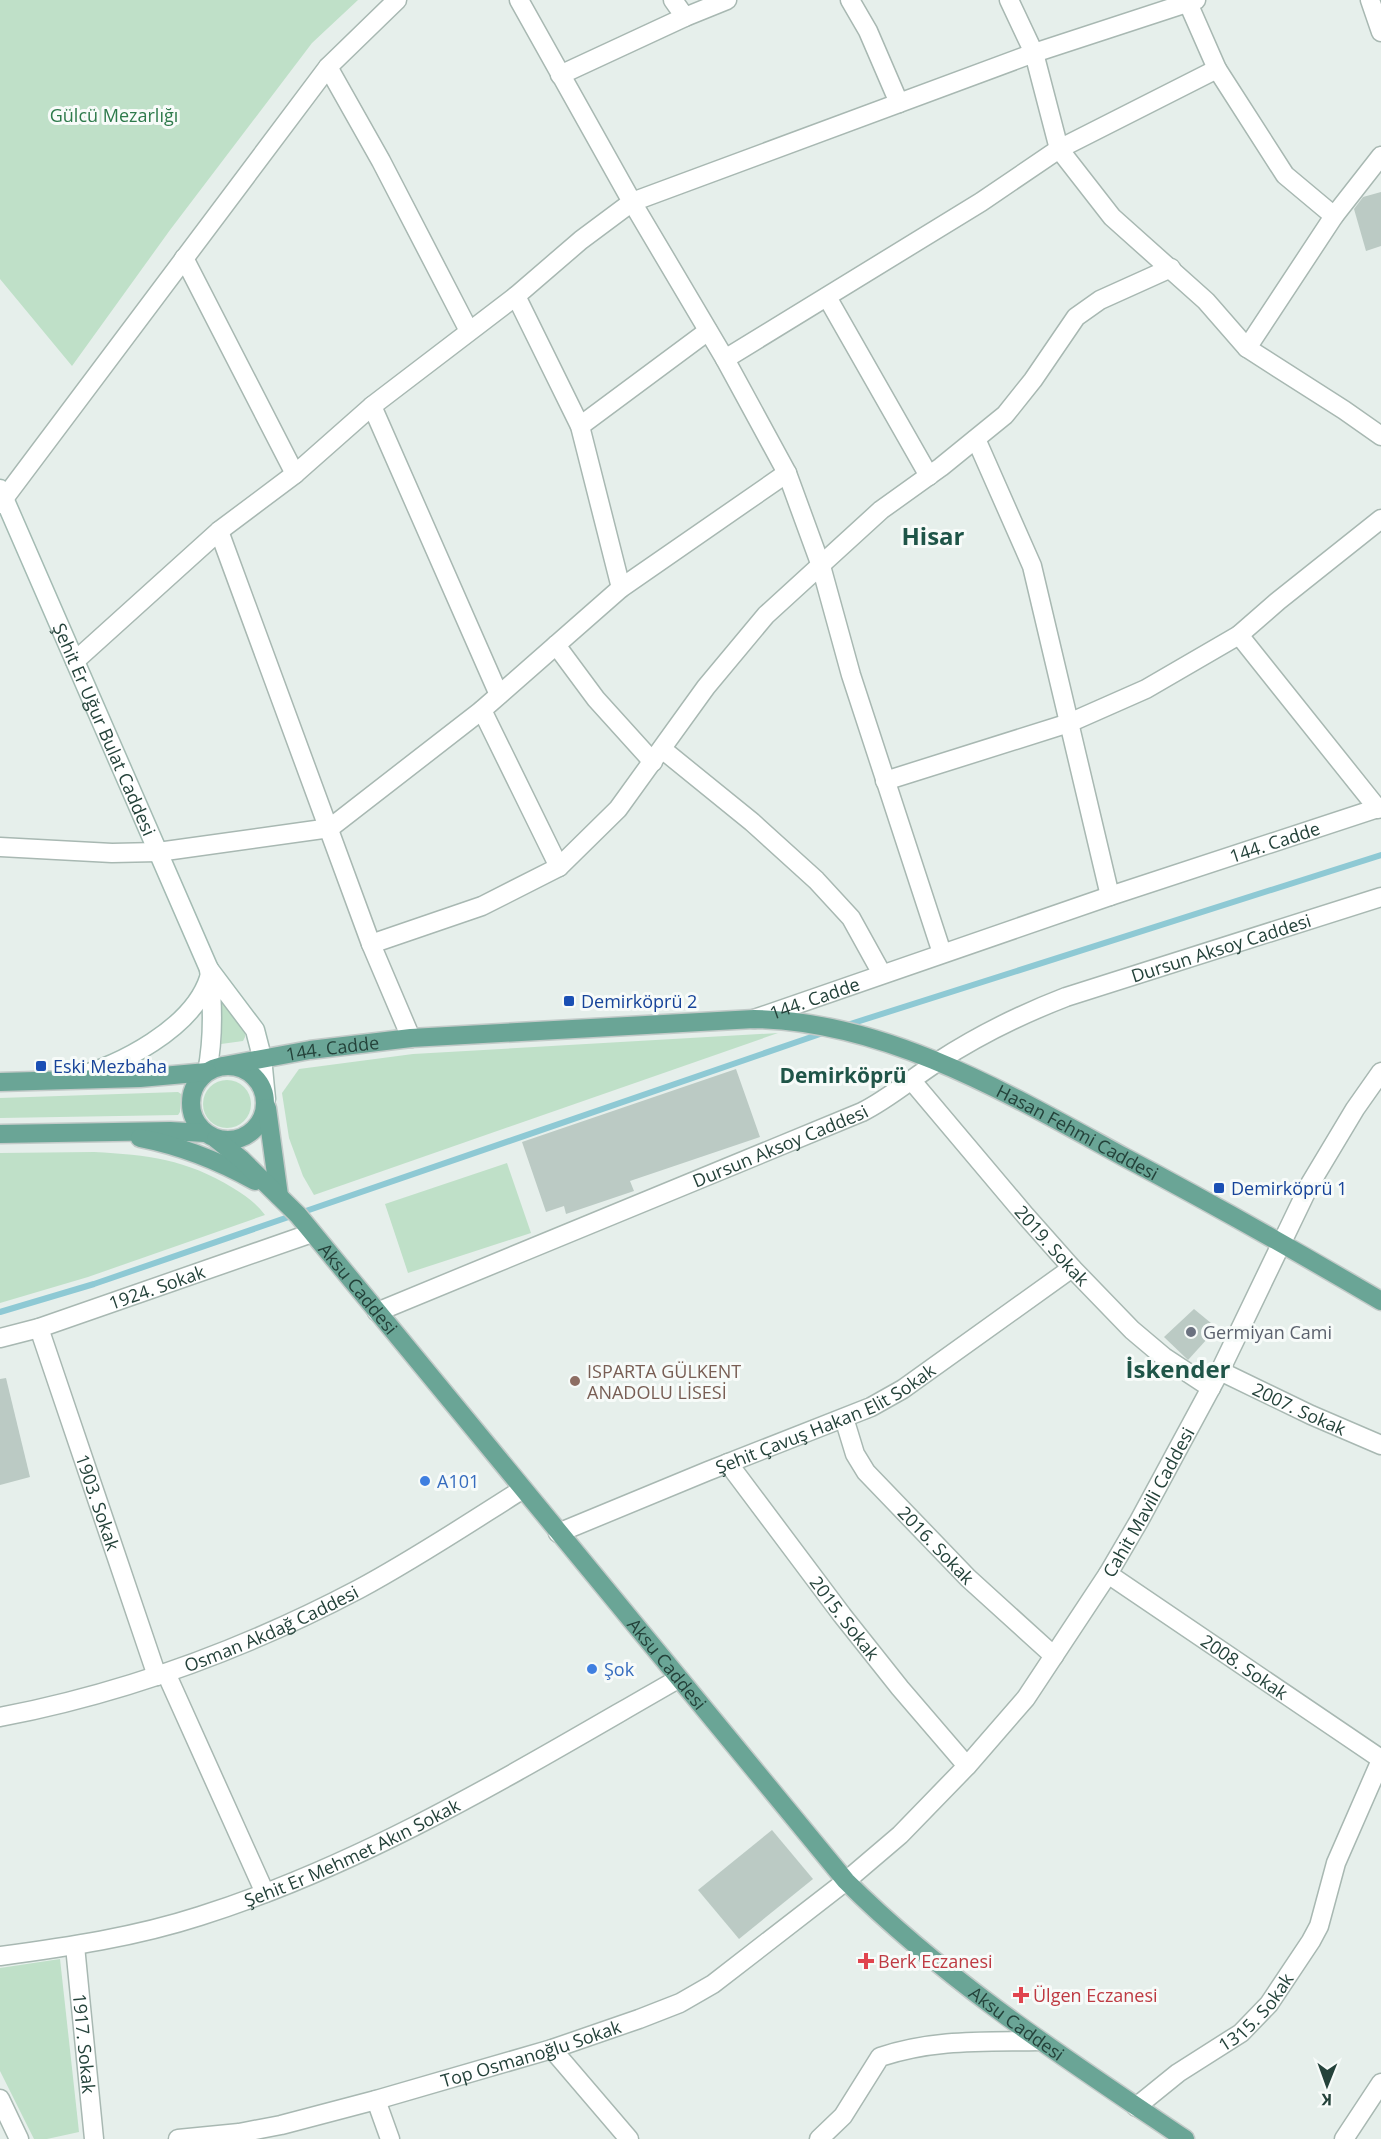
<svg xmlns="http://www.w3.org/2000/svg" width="1381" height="2139" font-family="'Open Sans',sans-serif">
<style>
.green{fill:#bfe0c8}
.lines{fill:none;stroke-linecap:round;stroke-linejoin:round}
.stream{stroke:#8ec9d4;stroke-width:6}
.building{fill:#bbcac4}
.minor-casing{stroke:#a8b8b2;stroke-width:21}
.tertiary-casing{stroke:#a8b8b2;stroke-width:21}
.secondary-casing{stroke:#a4bbb3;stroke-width:21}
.primary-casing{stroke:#c2cac8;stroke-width:21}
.minor{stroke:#fff;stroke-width:18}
.tertiary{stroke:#fff;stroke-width:18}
.secondary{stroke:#fff;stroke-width:18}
.primary{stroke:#6aa596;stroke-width:18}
.transit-dot{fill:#1a4fb4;stroke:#f7fbf9;stroke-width:2}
.worship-dot{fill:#6b7280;stroke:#f7fbf9;stroke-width:2}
.education-dot{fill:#8d6e63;stroke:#f7fbf9;stroke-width:2}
.shop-dot{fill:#3f7fe0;stroke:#f7fbf9;stroke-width:2}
.health-dot{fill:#e0444e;stroke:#f7fbf9;stroke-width:2}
.labels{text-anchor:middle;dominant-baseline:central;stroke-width:6;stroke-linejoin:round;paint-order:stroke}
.park-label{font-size:18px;fill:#2d7a4b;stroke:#f7fbf9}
.street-label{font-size:18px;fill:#24423a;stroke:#f7fbf9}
.transit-label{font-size:18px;fill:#164399;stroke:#f7fbf9;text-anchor:start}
.worship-label{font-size:18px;fill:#5b616d;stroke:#f7fbf9;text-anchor:start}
.education-label{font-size:18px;fill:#785e54;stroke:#f7fbf9;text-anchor:start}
.shop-label{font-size:18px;fill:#366cbe;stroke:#f7fbf9;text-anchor:start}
.health-label{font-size:18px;fill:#be3a42;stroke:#f7fbf9;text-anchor:start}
.quarter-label{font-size:21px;font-weight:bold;fill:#1f5548;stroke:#f7fbf9}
.district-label{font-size:24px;font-weight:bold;fill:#1f5548;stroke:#f7fbf9}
</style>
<rect width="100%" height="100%" fill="#e6efeb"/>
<g class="green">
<path d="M 0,0 L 358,0 L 312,43 L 170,230 L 72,366 L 0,279 Z"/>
<path d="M 219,995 L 245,1031 L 245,1037 L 243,1041 L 221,1044 L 222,1032 Z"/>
<path d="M 778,1033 L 314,1195 L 303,1176 L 289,1138 L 282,1093 L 299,1069 L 413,1054 Z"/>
<circle cx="227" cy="1104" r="24"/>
<path d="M 178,1092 L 181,1094 L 180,1112 L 178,1115 L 0,1118 L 0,1098 Z"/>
<path d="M 94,1152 C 148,1155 186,1159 233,1188 C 246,1196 256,1203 265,1215 L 88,1277 L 0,1303 L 0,1153 Z"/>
<path d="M 507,1163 L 531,1233 L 408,1273 L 385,1204 Z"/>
<path d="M 60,1959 L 79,2132 L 47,2139 L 34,2139 L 0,2071 L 0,1968 Z"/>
</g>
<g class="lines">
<g class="stream">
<path d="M 844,1026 L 1381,855"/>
<path d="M 0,1312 L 94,1284 L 823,1033"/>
</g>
</g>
<g class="building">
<path d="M 1381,192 L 1381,246 L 1366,251 L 1354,209 L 1363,197 Z"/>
<path d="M 736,1069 L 760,1137 L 630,1181 L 634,1191 L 566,1214 L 564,1206 L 546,1212 L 522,1142 Z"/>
<path d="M 1194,1309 L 1217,1328 L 1188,1360 L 1164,1337 Z"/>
<path d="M 6,1378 L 30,1477 L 0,1485 L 0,1379 Z"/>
<path d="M 772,1830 L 813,1879 L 739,1939 L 698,1890 Z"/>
</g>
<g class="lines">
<g class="minor-casing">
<g id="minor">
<path d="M 519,0 L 632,202 L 725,359 L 787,473 L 821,566 L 851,675 L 942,953"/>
<path d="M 673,0 L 685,17"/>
<path d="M 850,0 L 868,31 L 899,103"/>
<path d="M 1009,0 L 1034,53 L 1059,149 L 1112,217 L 1206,301 L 1247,348 L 1344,410 L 1381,436"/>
<path d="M 1188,3 L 1217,69 L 1285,175 L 1334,216"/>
<path d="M 328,67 L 381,161 L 469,331"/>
<path d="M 560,75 L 685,17 L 727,0"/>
<path d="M 184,258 L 295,474"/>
<path d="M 516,296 L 580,426 L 621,588"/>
<path d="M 827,297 L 929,476"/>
<path d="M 1247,348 L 1334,216 L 1381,156"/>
<path d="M 725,359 L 981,202 L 1059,149 L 1217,69"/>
<path d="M 372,406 L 499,695"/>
<path d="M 580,426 L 708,331"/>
<path d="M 976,439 L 1032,566 L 1110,896"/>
<path d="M 0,504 L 328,67 L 397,0"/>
<path d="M 219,531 L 371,944 L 411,1038"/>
<path d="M 1239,635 L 1378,809"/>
<path d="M 556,645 L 596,699 L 653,762"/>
<path d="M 75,661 L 219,531 L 295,474 L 372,406 L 516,296 L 581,240 L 632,202 L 1034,53 L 1196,0"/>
<path d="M 482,710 L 559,867"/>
<path d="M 662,749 L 752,822 L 816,880 L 851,918 L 882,974"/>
<path d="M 885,781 L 1069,723 L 1146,689 L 1239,635 L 1278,601 L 1381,519"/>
<path d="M 0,847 L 112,853 L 158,852 L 330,828 L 482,710 L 621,588 L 787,473"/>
<path d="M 371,944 L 482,906 L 559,867 L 618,809 L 706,687 L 766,615 L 881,510 L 941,467 L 1005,415 L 1033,380 L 1076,317 L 1100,300 L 1171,268"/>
<path id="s1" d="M 912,1081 L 1025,1215 L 1072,1268 L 1132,1330 L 1164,1357 L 1211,1388"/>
<path id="s2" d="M 39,1328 L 157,1676"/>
<path id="s3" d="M 0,1338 L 39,1328 L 312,1233"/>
<path id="s4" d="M 1220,1371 L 1311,1415 L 1381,1445"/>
<path id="s5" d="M 844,1418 L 855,1454 L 866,1472 L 968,1578 L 1054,1656"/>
<path id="s6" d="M 728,1463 L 842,1615 L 900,1688 L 967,1766"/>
<path id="s7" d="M 558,1533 L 708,1471 L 871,1407 L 903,1389 L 1072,1268"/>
<path id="s8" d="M 1108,1574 L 1381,1759"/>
<path d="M 166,1673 L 265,1893"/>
<path id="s9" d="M 0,1717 C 125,1693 247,1648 359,1589 C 415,1559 469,1523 523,1489"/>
<path id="s10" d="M 75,1946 L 94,2139"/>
<path id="s11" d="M 0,1956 C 68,1947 135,1937 200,1916 C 371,1862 524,1767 678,1679"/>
<path d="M 552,2049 L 629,2139"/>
<path d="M 0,2099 L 19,2139"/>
<path d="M 376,2100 L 390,2139"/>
<path id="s12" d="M 1136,2107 L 1178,2073 L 1241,2033 L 1269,2004 L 1311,1941 L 1319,1926 L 1336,1863 L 1381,1760"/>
<path id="s13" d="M 178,2139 L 239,2133 L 281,2125 L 376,2100 L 552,2049 L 639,2019 L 680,2003 L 713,1984 L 846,1881 L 900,1835 L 967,1766 L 1026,1698 L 1108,1574 L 1139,1521 L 1220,1371 L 1310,1184 L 1355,1109 L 1381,1072"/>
<path d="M 819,2139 L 843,2116 L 880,2057 C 935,2039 983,2042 1039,2041"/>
<path d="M 1344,2139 L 1381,2083"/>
</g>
</g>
<g class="tertiary-casing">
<g id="tertiary">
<path d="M 1370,0 L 1381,32"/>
<path id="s14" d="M 754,1019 L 1110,896 L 1381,807"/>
<path id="s15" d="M 377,1312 L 862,1112 C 890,1098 912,1078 939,1061 C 979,1035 1022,1014 1066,997 L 1381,897"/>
</g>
</g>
<g class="secondary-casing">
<g id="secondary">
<path id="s16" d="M 0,489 L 209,969"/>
<path d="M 207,1072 C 214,1037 213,1004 209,969 L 255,1030 L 262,1057 L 266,1099"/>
<path d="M 71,1078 C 120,1066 193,1028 209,978"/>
</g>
</g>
<g class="primary-casing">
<g id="primary">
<circle cx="228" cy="1103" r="37"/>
<path id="s17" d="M 223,1066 L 310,1050 L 411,1038 L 754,1019 C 887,1021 1011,1095 1124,1157 C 1211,1203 1296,1251 1381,1301"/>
<path d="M 0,1082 L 140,1078 L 207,1072"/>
<path d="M 267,1108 L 279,1196"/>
<path d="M 0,1134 L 170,1131 L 205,1133"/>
<path d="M 140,1138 C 181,1146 219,1161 255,1181"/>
<path id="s18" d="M 216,1139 L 241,1159 L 298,1215 L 846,1881 C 947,1982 1066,2059 1185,2139"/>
</g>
</g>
<use href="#minor" class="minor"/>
<use href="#tertiary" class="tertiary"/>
<use href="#secondary" class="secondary"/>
<use href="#primary" class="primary"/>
</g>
<g class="transit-dot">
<rect x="563" y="995" width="12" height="12" rx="3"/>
<rect x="35" y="1060" width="12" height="12" rx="3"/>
<rect x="1213" y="1182" width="12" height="12" rx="3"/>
</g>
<circle class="worship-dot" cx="1191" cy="1332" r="6"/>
<circle class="education-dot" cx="575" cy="1381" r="6"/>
<g class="shop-dot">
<circle cx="425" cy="1481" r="6"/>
<circle cx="592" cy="1669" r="6"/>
</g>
<g class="health-dot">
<path d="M863 1952h6v6h6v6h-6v6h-6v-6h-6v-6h6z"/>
<path d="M1018 1986h6v6h6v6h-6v6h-6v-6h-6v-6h6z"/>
</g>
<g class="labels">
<g class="park-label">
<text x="114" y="115">Gülcü Mezarlığı</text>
</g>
<g class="street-label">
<text stroke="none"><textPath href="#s16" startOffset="262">Şehit Er Uğur Bulat Caddesi</textPath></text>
<text stroke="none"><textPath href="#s14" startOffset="550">144. Cadde</textPath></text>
<text stroke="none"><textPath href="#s15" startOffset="922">Dursun Aksoy Caddesi</textPath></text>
<text stroke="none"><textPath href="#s14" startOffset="64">144. Cadde</textPath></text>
<text stroke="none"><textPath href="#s17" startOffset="111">144. Cadde</textPath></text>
<text stroke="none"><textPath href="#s17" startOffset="880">Hasan Fehmi Caddesi</textPath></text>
<text stroke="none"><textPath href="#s15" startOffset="436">Dursun Aksoy Caddesi</textPath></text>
<text stroke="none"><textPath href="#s1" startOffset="216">2019. Sokak</textPath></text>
<text stroke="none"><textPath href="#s3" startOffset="165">1924. Sokak</textPath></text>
<text stroke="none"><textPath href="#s18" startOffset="207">Aksu Caddesi</textPath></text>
<text stroke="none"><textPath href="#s4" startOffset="88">2007. Sokak</textPath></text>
<text stroke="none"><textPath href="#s7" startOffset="291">Şehit Çavuş Hakan Elit Sokak</textPath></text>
<text stroke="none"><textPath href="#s13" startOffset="1216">Cahit Mavili Caddesi</textPath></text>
<text stroke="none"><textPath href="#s2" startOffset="184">1903. Sokak</textPath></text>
<text stroke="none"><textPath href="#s5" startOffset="160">2016. Sokak</textPath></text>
<text stroke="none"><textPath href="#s6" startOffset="194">2015. Sokak</textPath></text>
<text stroke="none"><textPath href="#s9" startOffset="286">Osman Akdağ Caddesi</textPath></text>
<text stroke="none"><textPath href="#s18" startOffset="693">Aksu Caddesi</textPath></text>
<text stroke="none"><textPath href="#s8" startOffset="165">2008. Sokak</textPath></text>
<text stroke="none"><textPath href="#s11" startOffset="369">Şehit Er Mehmet Akın Sokak</textPath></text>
<text stroke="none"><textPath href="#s12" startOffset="154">1315. Sokak</textPath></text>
<text stroke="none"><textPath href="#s18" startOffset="1197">Aksu Caddesi</textPath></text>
<text stroke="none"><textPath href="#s10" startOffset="98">1917. Sokak</textPath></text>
<text stroke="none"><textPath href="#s13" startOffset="364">Top Osmanoğlu Sokak</textPath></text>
</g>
<g class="transit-label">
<text x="581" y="1001">Demirköprü 2</text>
<text x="53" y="1066">Eski Mezbaha</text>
<text x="1231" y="1188">Demirköprü 1</text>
</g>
<g class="worship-label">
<text x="1203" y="1332">Germiyan Cami</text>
</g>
<g class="education-label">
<text x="587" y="1371">ISPARTA GÜLKENT<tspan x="587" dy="21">ANADOLU LİSESİ</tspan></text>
</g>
<g class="shop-label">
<text x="437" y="1481">A101</text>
<text x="604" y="1669">Şok</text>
</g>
<g class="health-label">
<text x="878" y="1961">Berk Eczanesi</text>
<text x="1033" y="1995">Ülgen Eczanesi</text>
</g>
<g class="quarter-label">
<text x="843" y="1075">Demirköprü</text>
</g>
<g class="district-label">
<text x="933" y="535">Hisar</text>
<text x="1178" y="1368">İskender</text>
</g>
</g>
<g transform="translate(1327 2085) rotate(181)" stroke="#f7fbf9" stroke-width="4.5" paint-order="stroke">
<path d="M0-4.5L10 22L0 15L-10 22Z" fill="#24423a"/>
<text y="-9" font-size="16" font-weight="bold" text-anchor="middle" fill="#24423a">K</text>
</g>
</svg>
